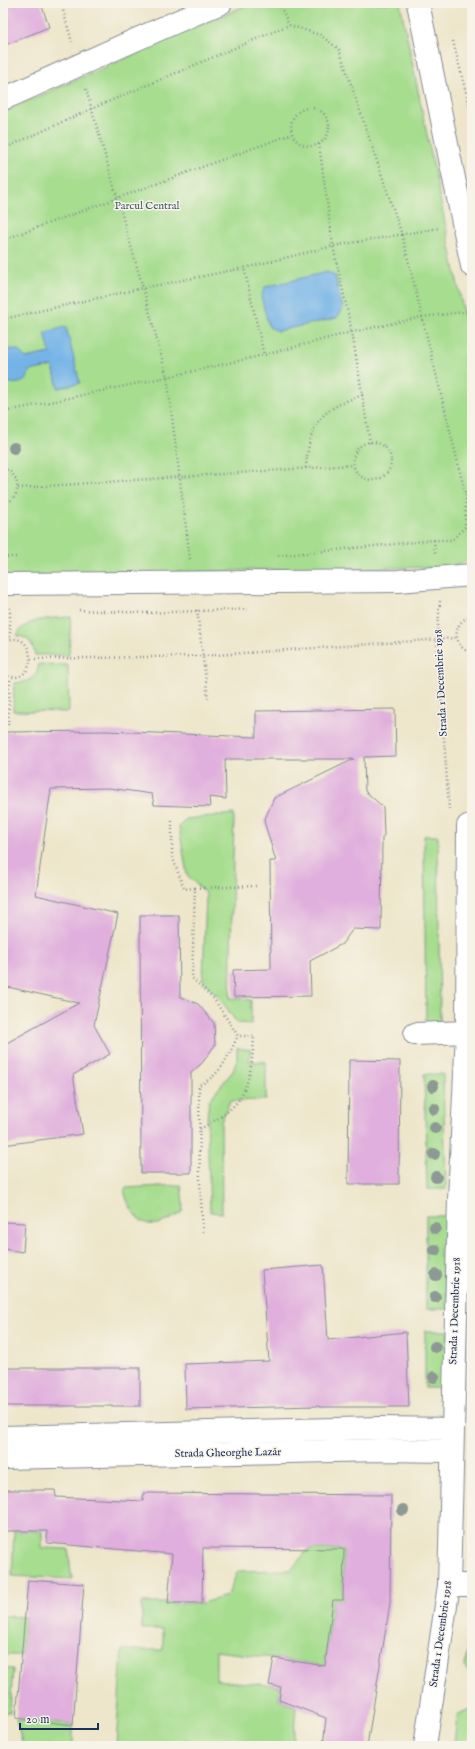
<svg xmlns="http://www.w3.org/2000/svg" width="475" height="1749" font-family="'IM FELL English',serif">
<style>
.green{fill:#a6dd8e;stroke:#608676}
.water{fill:#73b3e7;stroke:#4771a2}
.building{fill:#e0afdd}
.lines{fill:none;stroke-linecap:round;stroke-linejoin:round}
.minor-casing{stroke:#848a94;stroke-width:24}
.path{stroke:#848a94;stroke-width:2.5;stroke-dasharray:1 3;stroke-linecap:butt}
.minor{stroke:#fff;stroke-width:22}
.tree{fill:#8d9995}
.labels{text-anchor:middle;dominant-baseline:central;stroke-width:3;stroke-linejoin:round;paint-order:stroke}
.park-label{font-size:11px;fill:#3e5a6a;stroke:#f7f3e8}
.street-label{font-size:11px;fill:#1b2f5e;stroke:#f7f3e8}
</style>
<rect width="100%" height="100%" fill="#f7f3e8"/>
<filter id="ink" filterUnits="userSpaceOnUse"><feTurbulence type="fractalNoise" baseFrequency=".025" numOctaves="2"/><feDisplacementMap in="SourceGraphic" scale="8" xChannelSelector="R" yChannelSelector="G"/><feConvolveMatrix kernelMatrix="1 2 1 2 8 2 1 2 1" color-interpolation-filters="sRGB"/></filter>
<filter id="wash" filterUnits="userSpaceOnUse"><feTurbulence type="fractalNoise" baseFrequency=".012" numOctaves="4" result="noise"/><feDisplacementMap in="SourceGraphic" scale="16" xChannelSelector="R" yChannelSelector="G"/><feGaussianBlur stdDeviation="0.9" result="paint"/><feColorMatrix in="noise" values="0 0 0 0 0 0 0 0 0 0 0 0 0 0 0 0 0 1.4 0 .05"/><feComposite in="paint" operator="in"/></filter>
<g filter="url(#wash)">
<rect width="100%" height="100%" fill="#ede6ca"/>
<g class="green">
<path d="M 251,3 L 400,3 L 472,354 L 472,559 L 454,567 L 292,569 L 3,577 L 3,379 L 9,383 L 28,371 L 53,366 L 58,388 L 80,383 L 50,353 L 26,358 L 9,349 L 3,353 L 3,112 Z"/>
<path d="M 71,617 L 69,655 L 35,655 C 33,644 29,637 17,636 C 22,618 56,618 71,617 Z"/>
<path d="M 39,664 L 68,665 L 69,712 L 13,711 L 14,683 C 28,683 37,678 39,664 Z"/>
<path d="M 234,814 L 230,998 L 251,1000 L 251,1024 L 237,1023 L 219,997 L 203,980 L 206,894 L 187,875 L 179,827 L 186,819 Z"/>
<path d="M 424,836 L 438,836 L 440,1025 L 426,1025 Z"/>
<path d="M 237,1048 L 251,1050 L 249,1061 L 266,1062 L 266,1100 L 230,1101 L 221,1122 L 222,1213 L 210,1212 L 207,1118 L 209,1100 L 233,1071 L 237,1060 Z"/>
<path d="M 424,1074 L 443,1074 L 446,1189 L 427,1189 Z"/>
<path d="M 181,1185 L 183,1204 L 182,1212 C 161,1226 143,1233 130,1206 C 127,1200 124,1195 125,1188 Z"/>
<rect x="426" y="1216" width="21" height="93"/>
<rect x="425" y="1331" width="23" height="57"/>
<path d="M 14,1531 L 42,1531 L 42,1548 L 68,1549 L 72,1579 L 12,1576 Z"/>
<path d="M 308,1549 L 344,1549 L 343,1600 L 333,1600 L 325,1666 L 274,1658 L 216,1651 L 216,1680 L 269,1685 L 281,1687 L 279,1700 L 296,1707 L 293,1746 L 116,1746 L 122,1650 L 163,1650 L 163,1629 L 142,1629 L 142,1603 L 202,1603 L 227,1596 L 238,1571 L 291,1570 Z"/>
<path d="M 3,1616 L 25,1617 L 22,1655 L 3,1655 Z"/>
<path d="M 470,1621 L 472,1621 L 472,1677 L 465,1667 Z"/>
<path d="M 3,1669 L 13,1669 L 10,1713 L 3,1713 Z"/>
<path d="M 467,1710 L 472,1710 L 472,1746 L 454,1746 L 457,1715 Z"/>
<path d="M 16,1719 L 73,1725 L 73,1746 L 23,1746 Z"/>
</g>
<g class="water">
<path d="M 327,272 L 335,276 L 343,309 L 337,318 L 278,331 L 269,327 L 261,297 L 265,287 Z"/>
<path d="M 66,327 L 80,383 L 58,388 L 53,366 L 29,371 L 27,379 C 18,385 12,385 3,379 L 3,353 L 9,349 L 18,350 L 26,358 L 50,353 L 45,332 Z"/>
</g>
<g id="blocks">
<g class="building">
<path d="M 3,3 L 41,3 L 49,27 L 3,46 Z"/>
<path d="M 395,709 L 396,756 L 364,757 L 365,791 L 383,807 L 384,835 L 382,838 L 381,930 L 353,929 L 342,944 L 310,961 L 311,996 L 234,997 L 233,970 L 271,969 L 270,861 L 276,861 L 264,821 L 274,798 L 354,759 L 225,759 L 226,799 L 209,797 L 210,807 L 154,805 L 152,794 L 109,788 L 51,789 L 36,895 L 118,914 L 94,1025 L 110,1054 L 73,1075 L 83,1134 L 3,1145 L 3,1045 L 79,1003 L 3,986 L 3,732 L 106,731 L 256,737 L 256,711 Z"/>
<path d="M 140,915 L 179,915 L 180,997 L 198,1004 L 214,1023 L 215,1045 L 203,1062 L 191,1073 L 191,1173 L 141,1173 Z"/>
<path d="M 349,1060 L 400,1061 L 399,1184 L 348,1184 Z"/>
<path d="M 3,1222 L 25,1223 L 23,1252 L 3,1249 Z"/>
<path d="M 323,1265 L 328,1340 L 406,1332 L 409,1407 L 319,1407 L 319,1406 L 186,1409 L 185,1364 L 269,1361 L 262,1270 Z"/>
<rect x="3" y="1368" width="137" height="38"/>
<path d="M 3,1490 L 55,1490 L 56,1497 L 143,1501 L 143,1493 L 391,1495 L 390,1603 L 367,1746 L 323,1746 L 326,1718 L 279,1700 L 281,1687 L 269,1685 L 274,1658 L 325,1666 L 333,1600 L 343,1600 L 344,1549 L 203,1548 L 202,1603 L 168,1603 L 172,1554 L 47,1543 L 47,1531 L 3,1531 Z"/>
<path d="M 28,1580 L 84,1584 L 73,1725 L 16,1718 Z"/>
</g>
</g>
</g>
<g filter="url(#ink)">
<use href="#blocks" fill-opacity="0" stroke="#848a94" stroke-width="1"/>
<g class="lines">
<g class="minor-casing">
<g id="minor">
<path d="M 418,3 L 472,266"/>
<path d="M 3,99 C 76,67 148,33 221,3"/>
<path d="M 3,584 L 398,581 L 472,575"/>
<path d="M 415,1034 L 467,1032"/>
<path d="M 3,1437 L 380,1428 L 452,1429"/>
<path d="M 3,1458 L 381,1450 L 452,1451"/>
<path d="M 449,1585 L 472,1585"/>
<path d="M 425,1746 L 449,1585 L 459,1199 L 467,1032 L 468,826"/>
</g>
</g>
<g class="path">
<path d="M 61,3 L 72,42"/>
<path d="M 279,3 L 289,25"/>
<path d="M 453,41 L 472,116"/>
<path d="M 86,89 L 143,288 L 244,268"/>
<circle cx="310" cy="127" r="19"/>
<path d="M 319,144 L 333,246 L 352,332 L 264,355 L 244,268 L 333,246 L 440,228"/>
<path d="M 3,149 L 91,109 L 289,25 L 320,35 L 339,49 L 402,235 L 466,496 L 465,527 L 452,540 L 434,540 L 276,556"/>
<path d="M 3,240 L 292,134"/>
<path d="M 3,319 L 143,288 L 167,377 L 3,412"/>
<circle cx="372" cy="461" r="19"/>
<path d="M 370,443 L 352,332 L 422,317 L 472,311"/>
<path d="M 3,468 C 22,475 22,498 3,505"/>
<path d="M 306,468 C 309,423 320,409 363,395"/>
<path d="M 18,488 L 353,465"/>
<path d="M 434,540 L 435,554"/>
<path d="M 3,557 L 16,557"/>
<path d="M 190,559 L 167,377 L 264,355"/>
<path d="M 440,601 L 437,640 L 449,809"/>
<path d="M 10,608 L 10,639"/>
<path d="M 79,610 L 146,613 L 250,609"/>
<path d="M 197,610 L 208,698"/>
<path d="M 472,616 C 451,621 452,648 472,653"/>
<path d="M 3,642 C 39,624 39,692 3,674"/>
<path d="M 31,659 L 202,656 L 456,638"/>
<path d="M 8,725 L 10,677"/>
<path d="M 172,821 L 172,856 L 184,889 L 195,888 L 192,978 L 214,999 L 238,1036"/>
<path d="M 195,888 L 257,886"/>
<path d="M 200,1129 C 214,1121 233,1111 241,1096 C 251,1078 253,1056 254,1036 L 238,1036"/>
<path d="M 203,1232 L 200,1182 L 199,1085 C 221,1076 228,1056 238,1036"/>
</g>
<use href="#minor" class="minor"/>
</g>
<g class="tree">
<circle cx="14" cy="448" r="6"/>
<circle cx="433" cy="1086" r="6"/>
<circle cx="434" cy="1109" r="6"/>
<circle cx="435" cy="1128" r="6"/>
<circle cx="434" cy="1154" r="6"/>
<circle cx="436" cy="1177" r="6"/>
<circle cx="435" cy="1228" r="6"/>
<circle cx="435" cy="1250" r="6"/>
<circle cx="436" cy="1275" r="6"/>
<circle cx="435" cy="1297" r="6"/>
<circle cx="435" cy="1347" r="6"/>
<circle cx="434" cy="1377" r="6"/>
<circle cx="403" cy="1510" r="6"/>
</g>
</g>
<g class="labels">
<g class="park-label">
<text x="147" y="206">Parcul Central</text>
</g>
<g class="street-label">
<text transform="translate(441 683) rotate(-93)">Strada 1 Decembrie 1918</text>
<text transform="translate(455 1311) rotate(-88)">Strada 1 Decembrie 1918</text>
<text transform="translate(228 1453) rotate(-1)">Strada Gheorghe Lazăr</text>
<text transform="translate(441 1634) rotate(-82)">Strada 1 Decembrie 1918</text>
</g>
</g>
<rect width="475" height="1749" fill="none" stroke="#f7f3e8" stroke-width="16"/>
<path d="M20 1723v6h78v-6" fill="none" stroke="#1b2f5e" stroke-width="2"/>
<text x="26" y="1723" font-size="12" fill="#1b2f5e" stroke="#f7f3e8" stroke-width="3" paint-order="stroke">20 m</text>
</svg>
